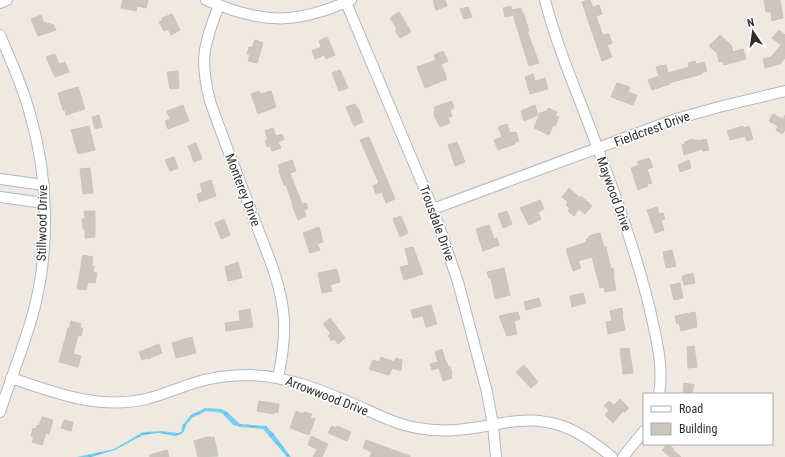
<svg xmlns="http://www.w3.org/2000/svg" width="785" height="457" font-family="'Roboto Condensed',sans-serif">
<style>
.water{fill:url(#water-waves)}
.building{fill:#cbc7bf;stroke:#cbc5ba}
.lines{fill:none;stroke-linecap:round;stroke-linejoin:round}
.minor-casing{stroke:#b4b7c1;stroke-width:12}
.minor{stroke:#fff;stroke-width:10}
.labels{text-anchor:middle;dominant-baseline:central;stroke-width:3;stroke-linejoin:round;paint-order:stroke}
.street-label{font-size:13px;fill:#2e2e2e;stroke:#fff}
</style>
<defs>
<pattern id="water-waves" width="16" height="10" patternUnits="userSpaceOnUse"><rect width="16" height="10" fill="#75cff0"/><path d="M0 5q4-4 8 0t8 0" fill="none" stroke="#66b2ce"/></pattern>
</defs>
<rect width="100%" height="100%" fill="#efe9e1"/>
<path class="water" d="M 205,408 L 221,409 L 226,411 L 240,424 L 266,426 L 273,433 L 291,457 L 287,457 L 263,429 L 241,427 L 233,425 L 223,414 L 218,412 L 206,411 L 192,418 L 186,425 L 184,432 L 179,435 L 175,436 L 159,433 L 143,435 L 115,450 L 91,457 L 77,457 L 114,449 L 143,432 L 162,431 L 178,433 L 181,432 L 182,426 L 191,415 Z"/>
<g class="building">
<path d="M 123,0 L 148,0 L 146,8 L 137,6 L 136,11 L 121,8 Z"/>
<path d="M 433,0 L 445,0 L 447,6 L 436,10 Z"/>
<path d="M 588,0 L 590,0 L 593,7 L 599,5 L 602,14 L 596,16 L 602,33 L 604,35 L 609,34 L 612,43 L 607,45 L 612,57 L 602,61 L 582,2 Z"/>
<path d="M 764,0 L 780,0 L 783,18 L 772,21 L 771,12 L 766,12 Z"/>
<path d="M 511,6 L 512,10 L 521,8 L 522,13 L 523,12 L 529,31 L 527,31 L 539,63 L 529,66 L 513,15 L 505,17 L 503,8 Z"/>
<path d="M 468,7 L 472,17 L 464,19 L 460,9 Z"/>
<path d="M 399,12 L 411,32 L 400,38 L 395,30 L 397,29 L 390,18 Z"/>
<path d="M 172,14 L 180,30 L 171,35 L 168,29 L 164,31 L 159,22 L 163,20 L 162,18 Z"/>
<path d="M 41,15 L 44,23 L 46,22 L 47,24 L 50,23 L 51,25 L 53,24 L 56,30 L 38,36 L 31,19 Z"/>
<path d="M 779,30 L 785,35 L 785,58 L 780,64 L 765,68 L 763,59 L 771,57 L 781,45 L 772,38 Z"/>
<path d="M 720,35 L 731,45 L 733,52 L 743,49 L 746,59 L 724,65 L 723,61 L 719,62 L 717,53 L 709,46 Z"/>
<path d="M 327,37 L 335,55 L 326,59 L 324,55 L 315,59 L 312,51 L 321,47 L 319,41 Z"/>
<path d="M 255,40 L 263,43 L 257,63 L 248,61 L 250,55 L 247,54 L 249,47 L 252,48 Z"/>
<path d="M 443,51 L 448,61 L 441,64 L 447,79 L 425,88 L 417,67 L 436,60 L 434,55 Z"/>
<path d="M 55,54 L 59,64 L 65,62 L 69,72 L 55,77 L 46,57 Z"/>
<path d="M 695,61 L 696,64 L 704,62 L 707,71 L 701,73 L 702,74 L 669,83 L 670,84 L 652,90 L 648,80 L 659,76 L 656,67 L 662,65 L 662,66 L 666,65 L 668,73 L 689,67 L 688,63 Z"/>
<path d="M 340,70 L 348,88 L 339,91 L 332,73 Z"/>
<path d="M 178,71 L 179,88 L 170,89 L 167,72 Z"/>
<path d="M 533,74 L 535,81 L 545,78 L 548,89 L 530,94 L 525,77 Z"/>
<path d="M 617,83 L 630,87 L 628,92 L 637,95 L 633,105 L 611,97 Z"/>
<path d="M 78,87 L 85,109 L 66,115 L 65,110 L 63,110 L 58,93 Z"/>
<path d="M 259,91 L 261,94 L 271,91 L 276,107 L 258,114 L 251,94 Z"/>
<path d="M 452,101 L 454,108 L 450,110 L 452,116 L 448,117 L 450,123 L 440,127 L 434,115 L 434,112 L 435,111 L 434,107 Z"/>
<path d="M 355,104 L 359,110 L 363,122 L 354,126 L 346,107 Z"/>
<path d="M 183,105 L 189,121 L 168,129 L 165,121 L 170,119 L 167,111 Z"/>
<path d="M 535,105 L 538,115 L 524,121 L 521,111 Z"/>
<path d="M 548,108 L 557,112 L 555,116 L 559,117 L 555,126 L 553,125 L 549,135 L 534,128 L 540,113 L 547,111 Z"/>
<path d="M 773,114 L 783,119 L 785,115 L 785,130 L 782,134 L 776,130 L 778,126 L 769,121 Z"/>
<path d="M 99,115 L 102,127 L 95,129 L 92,117 Z"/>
<path d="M 507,124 L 510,133 L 516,132 L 519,141 L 515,142 L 515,144 L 498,150 L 494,140 L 502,137 L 498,127 Z"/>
<path d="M 89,126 L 95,150 L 78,154 L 71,130 Z"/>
<path d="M 743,126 L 744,128 L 749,126 L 753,139 L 747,141 L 745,136 L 730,140 L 727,131 Z"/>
<path d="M 273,128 L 276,136 L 282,134 L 284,140 L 278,142 L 281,148 L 272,151 L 270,146 L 267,147 L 265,141 L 268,140 L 265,131 Z"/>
<path d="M 369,137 L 395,199 L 386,203 L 382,192 L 376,194 L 373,186 L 379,183 L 360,140 Z"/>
<path d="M 693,139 L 693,141 L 697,140 L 698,141 L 706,139 L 709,150 L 703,151 L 702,149 L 684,155 L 682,145 L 685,144 L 685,142 Z"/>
<path d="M 457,142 L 465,162 L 455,166 L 448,145 Z"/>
<path d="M 196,143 L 202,159 L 194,162 L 188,146 Z"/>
<path d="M 174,157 L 178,168 L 170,171 L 165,160 Z"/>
<path d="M 649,158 L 653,167 L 647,169 L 652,183 L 647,184 L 648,186 L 638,190 L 631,168 L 639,165 L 637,162 Z"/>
<path d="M 292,160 L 296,171 L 290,173 L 302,204 L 306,203 L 308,208 L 304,210 L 306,216 L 298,220 L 292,205 L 293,205 L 291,199 L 286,185 L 284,185 L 279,171 L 280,171 L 278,165 Z"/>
<path d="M 689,160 L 691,168 L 680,172 L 678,165 Z"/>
<path d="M 90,168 L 93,193 L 83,194 L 80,169 Z"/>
<path d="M 211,180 L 216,196 L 199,202 L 197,194 L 203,192 L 200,184 Z"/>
<path d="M 569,188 L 580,198 L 581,196 L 592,206 L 585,214 L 579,209 L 574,216 L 568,211 L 570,209 L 566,205 L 568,202 L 562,197 Z"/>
<path d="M 540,200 L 544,209 L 538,212 L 541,219 L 529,225 L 520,208 Z"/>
<path d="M 657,207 L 659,214 L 663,213 L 665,219 L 661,220 L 664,230 L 655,233 L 647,210 Z"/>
<path d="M 84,211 L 95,211 L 95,237 L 85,238 L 85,229 L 83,229 L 82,219 L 85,219 Z"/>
<path d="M 507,211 L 512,224 L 503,228 L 498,214 Z"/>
<path d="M 401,216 L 408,233 L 400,237 L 393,219 Z"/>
<path d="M 224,219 L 230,235 L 221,239 L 215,223 Z"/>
<path d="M 489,225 L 494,239 L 497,238 L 499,245 L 483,251 L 476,229 Z"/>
<path d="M 319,227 L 323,242 L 317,244 L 320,250 L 310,253 L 303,233 Z"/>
<path d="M 600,233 L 604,247 L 606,247 L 611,269 L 613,268 L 614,275 L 613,275 L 616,290 L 605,292 L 604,287 L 600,288 L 592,257 L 578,261 L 581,268 L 573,271 L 566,249 L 587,242 L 586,239 L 589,238 L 589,236 Z"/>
<path d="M 413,247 L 423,274 L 404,280 L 400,267 L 409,265 L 405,249 Z"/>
<path d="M 672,250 L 676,266 L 666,268 L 663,252 Z"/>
<path d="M 83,255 L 93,257 L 92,266 L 94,266 L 93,272 L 97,273 L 95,283 L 88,282 L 86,290 L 77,289 Z"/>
<path d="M 238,262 L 242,278 L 228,281 L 225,267 Z"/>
<path d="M 504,268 L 510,295 L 495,299 L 491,278 L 489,278 L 487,272 Z"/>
<path d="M 337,269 L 340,282 L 330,285 L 332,291 L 322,293 L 318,273 Z"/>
<path d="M 693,273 L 695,283 L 684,285 L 682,276 Z"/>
<path d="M 680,283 L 683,298 L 674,300 L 670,285 Z"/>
<path d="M 583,293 L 586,303 L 572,307 L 570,296 Z"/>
<path d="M 539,298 L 541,306 L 526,310 L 524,302 Z"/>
<path d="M 431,305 L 437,324 L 426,327 L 423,316 L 413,318 L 411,310 Z"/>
<path d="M 622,308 L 623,315 L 622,315 L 625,330 L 608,334 L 606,322 L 612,321 L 610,311 Z"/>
<path d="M 250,309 L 253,327 L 226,331 L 225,323 L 240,321 L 239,311 Z"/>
<path d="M 518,312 L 520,319 L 514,321 L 517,334 L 507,336 L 499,316 Z"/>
<path d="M 695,312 L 697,327 L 681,331 L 679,323 L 677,324 L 675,316 Z"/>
<path d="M 330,318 L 345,338 L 338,344 L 334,339 L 332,341 L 328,336 L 330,334 L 329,331 L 323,324 Z"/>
<path d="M 71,321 L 81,324 L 80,328 L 83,328 L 81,336 L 78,336 L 73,354 L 81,356 L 78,367 L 59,362 L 68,328 L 69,329 Z"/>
<path d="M 192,337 L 196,353 L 176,358 L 172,343 Z"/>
<path d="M 159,344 L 162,353 L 148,359 L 147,358 L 142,360 L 139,352 Z"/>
<path d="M 694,346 L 697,367 L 688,368 L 687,347 Z"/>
<path d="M 629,348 L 633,373 L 623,374 L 620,349 Z"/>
<path d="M 442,349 L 445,360 L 449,367 L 450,366 L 452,373 L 451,374 L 452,378 L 443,381 L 439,368 L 432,370 L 430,364 L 438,362 L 435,352 Z"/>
<path d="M 381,357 L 394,362 L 396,358 L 402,360 L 401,371 L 392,368 L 389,375 L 369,369 L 373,360 L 379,362 Z"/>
<path d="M 524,365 L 538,382 L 531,388 L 516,372 Z"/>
<path d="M 684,383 L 694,385 L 692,394 L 683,394 Z"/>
<path d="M 620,399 L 629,408 L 625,412 L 623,411 L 613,423 L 605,415 L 609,410 L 604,406 L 609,401 L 614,405 Z"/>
<path d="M 259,401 L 279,404 L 278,413 L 274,412 L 274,414 L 257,411 Z"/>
<path d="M 296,411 L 303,414 L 304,412 L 312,414 L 310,418 L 315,419 L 309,435 L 290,428 Z"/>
<path d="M 42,417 L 53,420 L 49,434 L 46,433 L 42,445 L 32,442 L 34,437 L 31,436 L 33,428 L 36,429 L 37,425 L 39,426 Z"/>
<path d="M 64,420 L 73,422 L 71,431 L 61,428 Z"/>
<path d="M 332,426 L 336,428 L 337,426 L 351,432 L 347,441 L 328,433 Z"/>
<path d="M 311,436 L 328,444 L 322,457 L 313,457 L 317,449 L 308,445 Z"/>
<path d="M 207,437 L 214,437 L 218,456 L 198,457 L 194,441 Z"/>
<path d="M 366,440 L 410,456 L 410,457 L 370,457 L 372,452 L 363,448 Z"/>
<path d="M 667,444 L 674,449 L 673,450 L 681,457 L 670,457 L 662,450 Z"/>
<path d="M 167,450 L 169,457 L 150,457 L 149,455 Z"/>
</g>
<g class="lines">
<g class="minor-casing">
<g id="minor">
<path d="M 206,0 C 262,24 295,25 351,0"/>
<path d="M 345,0 L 433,209 L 458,282 L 487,392 L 493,425 L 496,457"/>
<path d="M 545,0 C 558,51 580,99 598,149 C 618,202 637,255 650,310 C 656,338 664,366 659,394"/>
<path d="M 0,3 L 7,0"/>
<path d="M 219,5 C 204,44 199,59 210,101 C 224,142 241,183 256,224 C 268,255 282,286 284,320 C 285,339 282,359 278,378"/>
<path d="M 0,35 C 11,61 23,87 30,114 C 48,175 50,244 35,306 C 26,342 11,377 0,412"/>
<path d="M 0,179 L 44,185"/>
<path d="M 0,197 L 44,203"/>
<path d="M 433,209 L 676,119 L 719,107 L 785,91"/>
<path d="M 11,378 C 57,393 97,410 146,399 C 163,395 178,388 194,383 C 212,377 232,375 250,375 C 291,376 328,393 365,409 C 382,417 399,425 418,428 C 447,434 474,428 503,423 C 549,414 577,428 612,457"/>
<path d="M 623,457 L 644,431"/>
</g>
</g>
<use href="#minor" class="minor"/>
</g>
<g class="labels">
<g class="street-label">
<text transform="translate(652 129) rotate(-20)">Fieldcrest Drive</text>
<text transform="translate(243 190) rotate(69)">Monterey Drive</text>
<text transform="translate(614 194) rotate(70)">Maywood Drive</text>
<text transform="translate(42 223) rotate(-89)">Stillwood Drive</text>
<text transform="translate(437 223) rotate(70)">Trousdale Drive</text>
<text transform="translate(327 396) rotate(21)">Arrowwood Drive</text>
</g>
</g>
<rect x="643" y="393" width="130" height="52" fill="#ffffff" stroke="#ababab"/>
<rect x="651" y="406" width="20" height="6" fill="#ffffff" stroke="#ababab"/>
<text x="679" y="413" font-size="12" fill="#2e2e2e">Road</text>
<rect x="651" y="423" width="20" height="12" fill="#cbc7bf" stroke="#ababab"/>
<text x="679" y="433" font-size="12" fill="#2e2e2e">Building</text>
<g transform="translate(753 32) rotate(347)" stroke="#ffffff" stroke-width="3" paint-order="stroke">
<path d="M0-3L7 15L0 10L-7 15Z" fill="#2e2e2e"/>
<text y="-6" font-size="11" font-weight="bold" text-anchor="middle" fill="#2e2e2e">N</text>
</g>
</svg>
